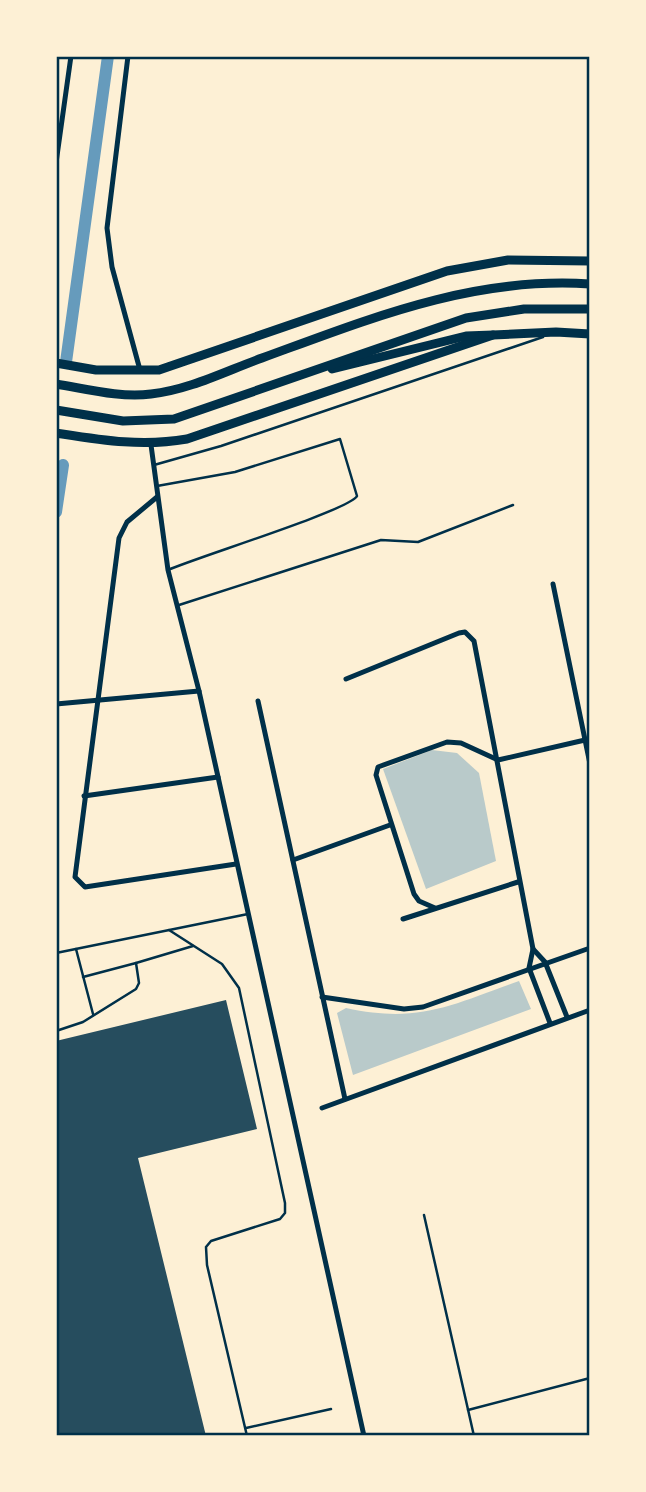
<svg xmlns="http://www.w3.org/2000/svg" width="646" height="1492" font-family="'Roboto Condensed',sans-serif">
<style>
.green{fill:#b9caca}
.lines{fill:none;stroke-linecap:round;stroke-linejoin:round}
.canal{stroke:#669bbc;stroke-width:12}
.building{fill:#264d5e}
.service{stroke:#003049;stroke-width:2.5}
.minor{stroke:#003049;stroke-width:5}
.primary{stroke:#003049;stroke-width:9}
.trunk{stroke:#003049;stroke-width:9}
.neatline{fill:none;stroke:#003049;stroke-width:2.5}
</style>
<rect width="100%" height="100%" fill="#fdf0d5"/>
<g class="green">
<path d="M 432,750 L 457,753 L 479,773 L 496,861 L 426,889 L 383,769 Z"/>
<path d="M 519,981 L 531,1009 L 353,1075 L 337,1013 L 346,1008 C 419,1024 451,1005 519,981 Z"/>
</g>
<g class="lines">
<g class="canal">
<path d="M 66,362 L 108,56"/>
<path d="M 56,512 L 63,465"/>
</g>
</g>
<path class="building" d="M 226,1000 L 257,1129 L 138,1158 L 206,1436 L 56,1436 L 56,1041 Z"/>
<g class="lines">
<g class="service">
<path d="M 154,465 L 221,446 L 543,337"/>
<path d="M 157,486 L 235,472 L 340,439 L 357,496 C 350,510 194,558 168,570"/>
<path d="M 179,605 L 381,540 L 418,542 L 513,505"/>
<path d="M 169,930 L 222,964 L 239,988 L 285,1203 L 285,1213 L 280,1219 L 211,1241 L 206,1247 L 207,1265 L 247,1436"/>
<path d="M 76,949 L 93,1014"/>
<path d="M 56,953 L 248,914"/>
<path d="M 136,963 L 193,946"/>
<path d="M 56,1031 L 83,1022 L 136,989 L 139,983 L 136,963 L 83,977"/>
<path d="M 424,1215 L 474,1436"/>
<path d="M 468,1410 L 590,1378"/>
<path d="M 246,1428 L 331,1409"/>
</g>
<g class="minor">
<path d="M 128,56 L 107,228 L 112,267 L 140,370"/>
<path d="M 56,163 L 71,56"/>
<path d="M 151,445 L 168,570 L 199,691 L 364,1436"/>
<path d="M 157,497 L 127,522 L 119,538 L 75,877 L 85,887 L 236,864"/>
<path d="M 553,584 L 590,764"/>
<path d="M 346,679 L 459,633 L 465,632 L 474,641 L 533,949 L 529,968 L 550,1023"/>
<path d="M 258,701 L 345,1099"/>
<path d="M 56,704 L 199,691"/>
<path d="M 84,796 L 218,777"/>
<path d="M 293,860 L 390,825"/>
<path d="M 435,908 L 419,901 L 414,894 L 376,775 L 378,767 L 447,742 L 461,743 L 498,760 L 585,740"/>
<path d="M 403,919 L 518,882"/>
<path d="M 533,949 L 545,962 L 567,1017"/>
<path d="M 322,997 L 404,1009 L 423,1007 L 590,948"/>
<path d="M 322,1108 L 590,1010"/>
</g>
<g class="primary">
<path d="M 56,363 L 96,370 L 159,370 L 447,271 L 508,260 L 590,261"/>
<path d="M 56,433 C 101,440 141,447 187,439 L 493,335 L 556,332 L 590,334"/>
</g>
<g class="trunk">
<path d="M 332,369 L 466,336 L 493,335"/>
<path d="M 56,384 C 87,389 120,398 151,394 C 189,390 226,371 262,358 C 369,319 473,276 590,284"/>
<path d="M 56,410 L 123,421 L 174,419 L 466,318 L 524,309 L 590,309"/>
</g>
</g>
<rect width="646" height="1492" fill="none" stroke="#fdf0d5" stroke-width="116"/>
<rect x="58" y="58" width="530" height="1376" class="neatline"/>
</svg>
